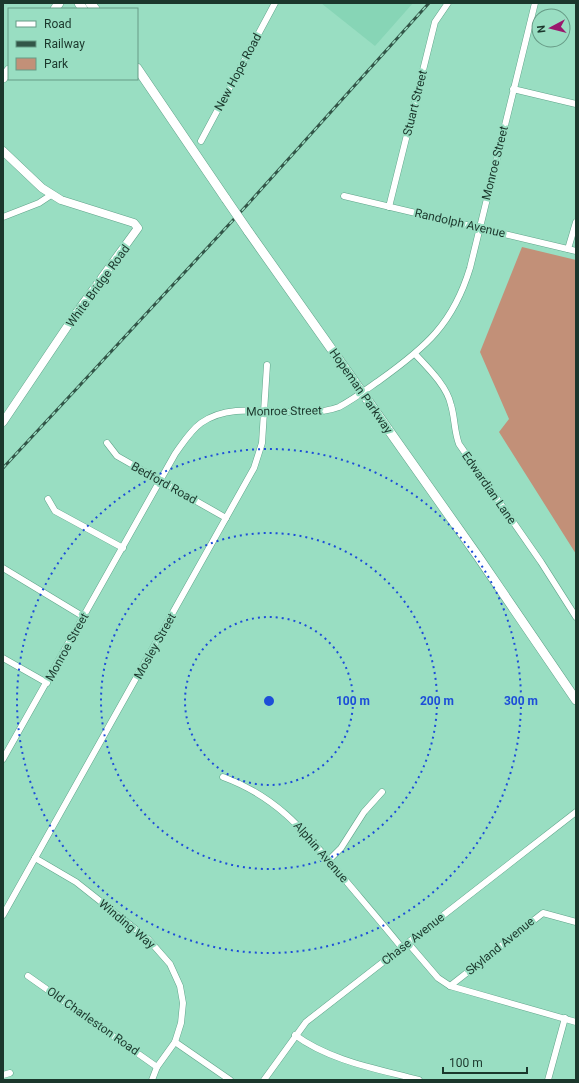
<svg xmlns="http://www.w3.org/2000/svg" width="579" height="1083" font-family="Roboto,sans-serif">
<style>
.built{fill:#87d5b6}
.green{fill:#c29078}
.lines{fill:none;stroke-linecap:round;stroke-linejoin:round}
.minor-casing{stroke:#60a48a;stroke-width:7}
.tertiary-casing{stroke:#60a48a;stroke-width:9}
.secondary-casing{stroke:#60a48a;stroke-width:10}
.minor{stroke:#fff;stroke-width:6}
.tertiary{stroke:#fff;stroke-width:8}
.secondary{stroke:#fff;stroke-width:9}
.rail-casing{stroke:#325648;stroke-width:3}
.rail{stroke:#99dec2;stroke-width:1.5;stroke-dasharray:4.5;stroke-linecap:butt}
.secondary-bridge-casing{stroke:#60a48a;stroke-width:10;stroke-linecap:butt}
.secondary-bridge{stroke:#fff;stroke-width:9}
.ring{fill:none;stroke:#1d4ed8;stroke-width:2;stroke-dasharray:2 4}
.labels{text-anchor:middle;dominant-baseline:central;stroke-width:4;stroke-linejoin:round;paint-order:stroke}
.street-label{font-size:12px;fill:#1b372c;stroke:#99dec2}
.centre{fill:#1d4ed8;stroke:#99dec2;stroke-width:2}
.ring-label{font-size:12px;text-anchor:middle;font-weight:bold;fill:#1d4ed8;stroke:#99dec2;stroke-width:4;stroke-linejoin:round;paint-order:stroke}
</style>
<rect width="100%" height="100%" fill="#99dec2"/>
<path class="built" d="M 321,3 L 413,3 L 375,46 Z"/>
<path class="green" d="M 522,247 L 576,260 L 576,554 L 499,432 L 509,419 L 480,352 Z"/>
<g class="lines">
<g class="minor-casing">
<g id="minor">
<path d="M 513,89 L 576,104"/>
<path d="M 201,141 L 275,3"/>
<path d="M 344,196 L 576,251"/>
<path d="M 389,207 L 435,22 L 448,3"/>
<path d="M 3,217 L 39,203 L 51,195"/>
<path d="M 568,249 L 576,222"/>
<path d="M 415,354 C 428,368 447,386 451,405 C 455,418 454,431 459,444 L 541,562 L 576,617"/>
<path d="M 107,443 L 117,456 L 226,518"/>
<path d="M 48,499 L 55,511 L 123,548"/>
<path d="M 3,568 L 84,617"/>
<path d="M 3,658 L 47,683"/>
<path d="M 3,759 L 175,454 C 183,443 190,431 201,423 C 238,396 296,423 339,407 C 354,399 367,389 380,380 C 426,347 453,324 470,268 L 535,3"/>
<path d="M 223,777 C 278,797 305,832 341,875 C 361,899 382,923 402,948"/>
<path d="M 35,858 L 76,882 L 148,939 L 170,964 L 180,986 L 183,1003 L 181,1023 L 175,1042 L 157,1067 L 152,1080"/>
<path d="M 329,860 L 341,848 L 364,812 L 382,792"/>
<path d="M 3,915 L 254,468 L 262,443 L 267,365"/>
<path d="M 408,943 L 438,978 L 450,986 L 576,1022"/>
<path d="M 28,976 L 157,1067"/>
<path d="M 450,986 L 543,913 L 576,922"/>
<path d="M 295,1035 C 330,1061 378,1069 419,1080"/>
<path d="M 175,1042 L 230,1080"/>
<path d="M 3,1075 L 10,1073"/>
<path d="M 264,1080 L 306,1022 L 576,812"/>
<path d="M 548,1080 L 565,1018"/>
</g>
</g>
<g class="tertiary-casing">
<path id="tertiary" d="M 3,151 L 42,188 L 61,200 L 134,223 L 138,228 L 77,312 L 3,422"/>
</g>
<g class="secondary-casing">
<g id="secondary">
<path d="M 79,3 L 83,9"/>
<path d="M 90,3 L 95,9"/>
<path d="M 55,9 L 59,3"/>
<path d="M 137,68 L 226,199"/>
<path d="M 3,78 L 9,70"/>
<path d="M 248,231 L 477,555 L 576,700"/>
</g>
</g>
<use href="#minor" class="minor"/>
<use href="#tertiary" class="tertiary"/>
<use href="#secondary" class="secondary"/>
<g class="rail-casing">
<path id="rail" d="M 3,468 L 248,204 L 429,3"/>
</g>
<use href="#rail" class="rail"/>
<g class="secondary-bridge-casing">
<path id="secondary-bridge" d="M 226,199 L 248,231"/>
</g>
<use href="#secondary-bridge" class="secondary-bridge"/>
</g>
<g class="ring">
<circle cx="269" cy="701" r="84"/>
<circle cx="269" cy="701" r="168"/>
<circle cx="269" cy="701" r="252"/>
</g>
<g class="labels">
<g class="street-label">
<text transform="translate(238 72) rotate(-62)">New Hope Road</text>
<text transform="translate(415 103) rotate(-76)">Stuart Street</text>
<text transform="translate(495 163) rotate(-76)">Monroe Street</text>
<text transform="translate(460 223) rotate(13)">Randolph Avenue</text>
<text transform="translate(98 286) rotate(-54)">White Bridge Road</text>
<text transform="translate(361 391) rotate(55)">Hopeman Parkway</text>
<text transform="translate(284 411) rotate(-1)">Monroe Street</text>
<text transform="translate(164 483) rotate(29)">Bedford Road</text>
<text transform="translate(489 488) rotate(55)">Edwardian Lane</text>
<text transform="translate(155 646) rotate(-61)">Mosley Street</text>
<text transform="translate(67 647) rotate(-61)">Monroe Street</text>
<text transform="translate(321 852) rotate(49)">Alphin Avenue</text>
<text transform="translate(127 924) rotate(40)">Winding Way</text>
<text transform="translate(413 939) rotate(-38)">Chase Avenue</text>
<text transform="translate(500 946) rotate(-39)">Skyland Avenue</text>
<text transform="translate(93 1021) rotate(35)">Old Charleston Road</text>
</g>
</g>
<circle cx="269" cy="701" r="6" class="centre"/>
<g class="ring-label">
<text x="353" y="705">100 m</text>
<text x="437" y="705">200 m</text>
<text x="521" y="705">300 m</text>
</g>
<rect width="579" height="1083" fill="none" stroke="#1b372c" stroke-width="8"/>
<rect x="8" y="8" width="130" height="72" fill="#99dec2" stroke="#679b86"/>
<rect x="16" y="21" width="20" height="6" fill="#ffffff" stroke="#679b86"/>
<text x="44" y="28" font-size="12" fill="#1b372c">Road</text>
<rect x="16" y="41" width="20" height="6" fill="#325648" stroke="#679b86"/>
<text x="44" y="48" font-size="12" fill="#1b372c">Railway</text>
<rect x="16" y="58" width="20" height="12" fill="#c29078" stroke="#679b86"/>
<text x="44" y="68" font-size="12" fill="#1b372c">Park</text>
<g transform="translate(551 28) rotate(263)"><circle r="19" fill="#99dec2" stroke="#679b86"/>
<path d="M0-3L7 15L0 10L-7 15Z" fill="#9a186d"/>
<text y="-6" font-size="11" font-weight="bold" text-anchor="middle" fill="#1b372c">N</text>
</g>
<path d="M443 1067v6h84v-6" fill="none" stroke="#1b372c" stroke-width="2"/>
<text x="449" y="1067" font-size="12" fill="#1b372c" stroke="#99dec2" stroke-width="3" paint-order="stroke">100 m</text>
</svg>
